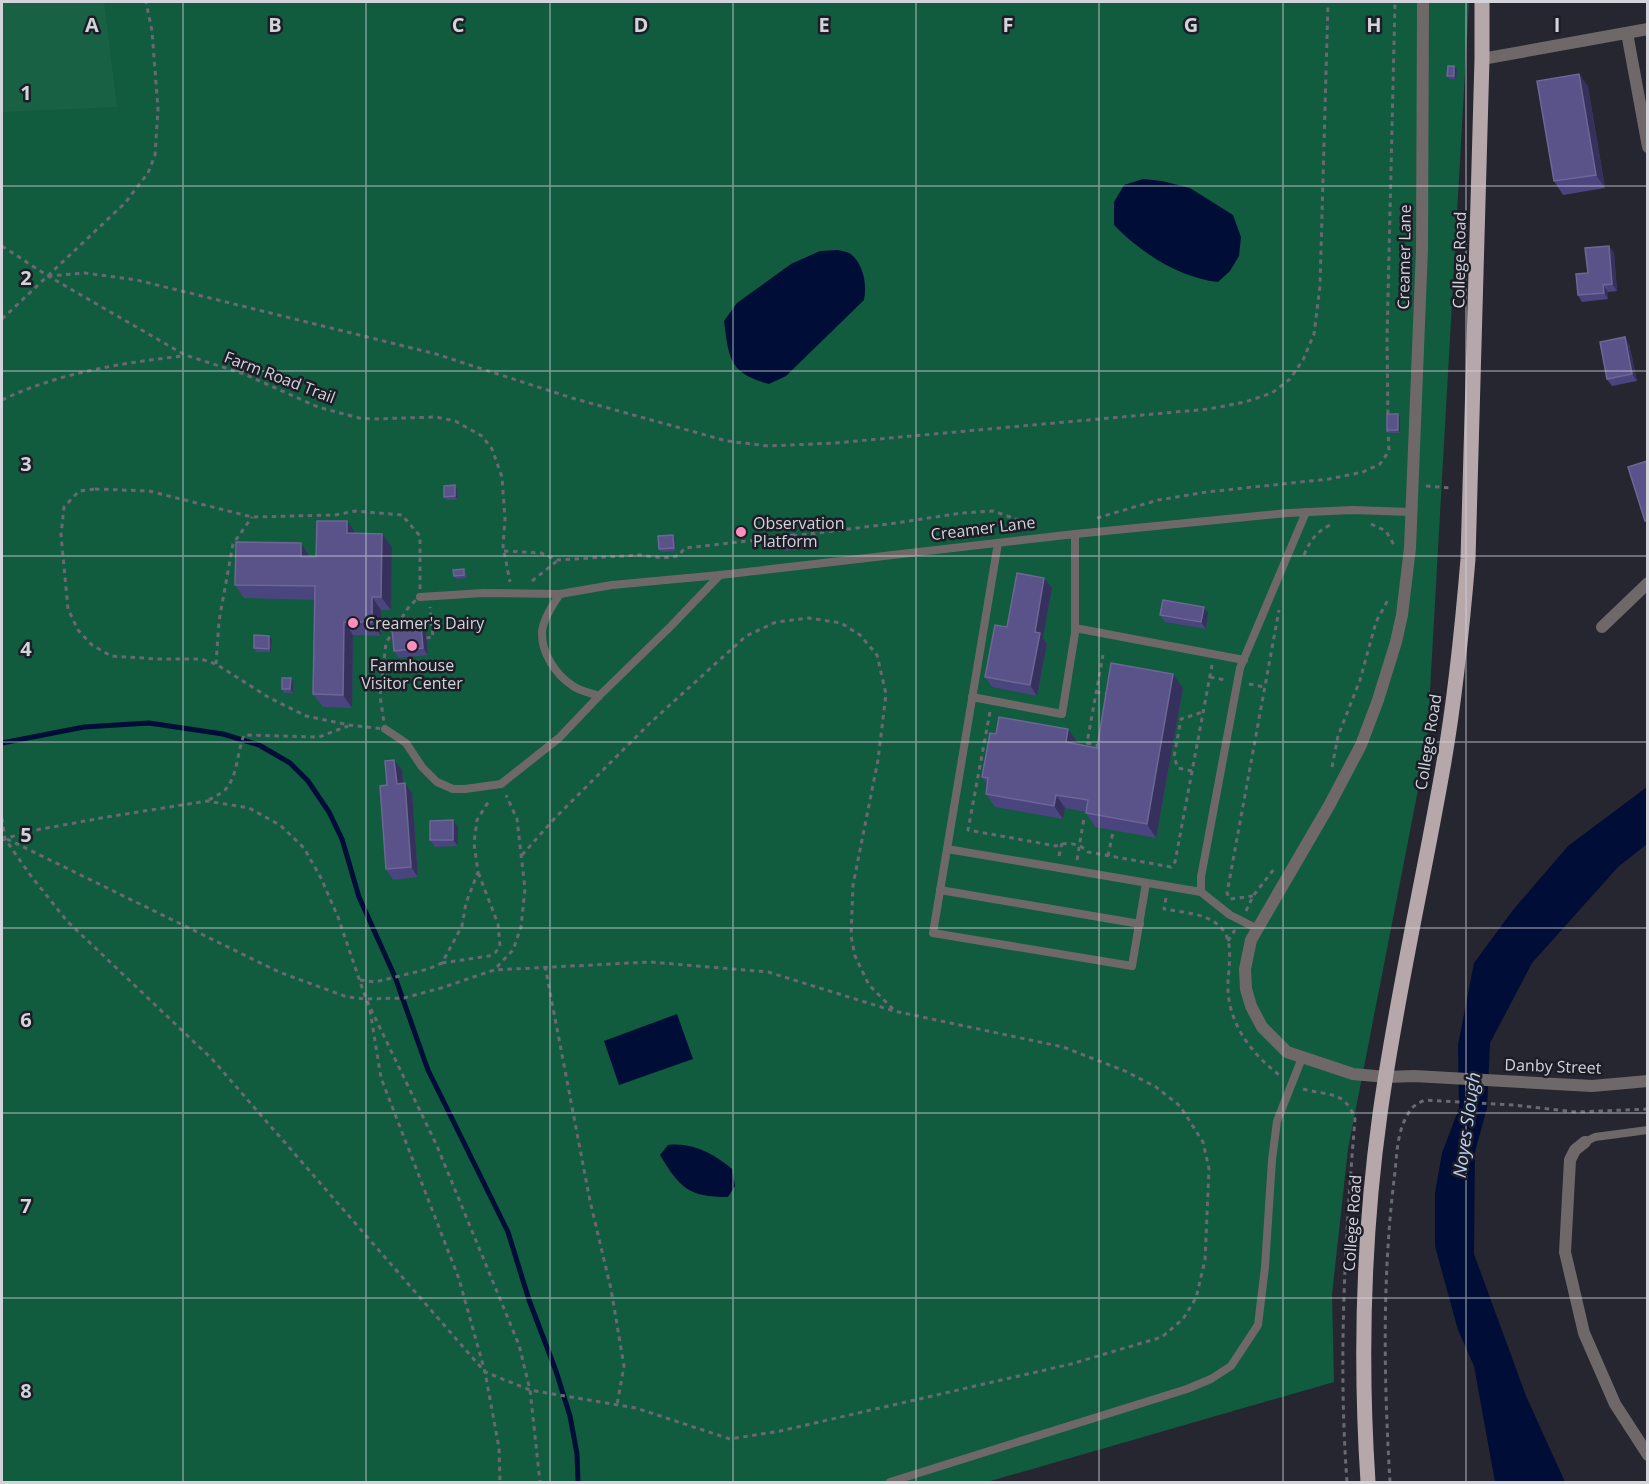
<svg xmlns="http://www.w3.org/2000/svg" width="1649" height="1484" font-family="'Open Sans',sans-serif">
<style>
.green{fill:#115b3f}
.forest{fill:#196145}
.water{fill:#000d36}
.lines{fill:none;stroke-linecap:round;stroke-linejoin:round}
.stream{stroke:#000d36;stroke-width:5}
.path{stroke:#696972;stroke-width:3;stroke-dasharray:4.5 4.5;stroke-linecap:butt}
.service{stroke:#6f6869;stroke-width:8}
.minor{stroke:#6f6869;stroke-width:12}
.tertiary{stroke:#6f6869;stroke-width:12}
.primary{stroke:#b6a8aa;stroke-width:15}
.wall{fill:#4a447f}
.shaded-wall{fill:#36315c}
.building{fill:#595389;stroke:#6c6795;stroke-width:1.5}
.grid{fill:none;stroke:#d3d3da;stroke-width:1.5;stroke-opacity:0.55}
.poi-dot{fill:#fe8ebe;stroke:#1d1d27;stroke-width:2}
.labels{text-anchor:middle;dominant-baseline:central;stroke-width:5;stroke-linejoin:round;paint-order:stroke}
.street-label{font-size:16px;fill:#d3d3da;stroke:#1d1d27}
.poi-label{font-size:16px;fill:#d3d3da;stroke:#1d1d27;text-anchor:start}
.water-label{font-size:18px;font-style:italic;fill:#bdd3f6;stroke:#1d1d27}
.grid-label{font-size:20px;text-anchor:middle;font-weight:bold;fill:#d3d3da;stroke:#1d1d27;stroke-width:5;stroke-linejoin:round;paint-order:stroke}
</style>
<rect width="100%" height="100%" fill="#262631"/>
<path class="green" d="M 2,2 L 1469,2 L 1427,744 L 1348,1149 L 1332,1295 L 1334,1382 L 987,1482 L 2,1482 Z"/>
<path class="forest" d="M 2,2 L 104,2 L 117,107 L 2,112 Z"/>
<g class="water">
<path d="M 1143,179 L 1162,181 L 1190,188 L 1233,215 L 1241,237 L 1239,256 L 1230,271 L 1218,282 C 1179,278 1140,252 1114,225 L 1114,202 L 1124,185 Z"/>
<path d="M 838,250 C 842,251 849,252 852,255 C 864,266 867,285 864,300 L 786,376 L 769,384 C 729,373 729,359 724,321 L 737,303 L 791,264 L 820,251 Z"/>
<path d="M 1647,787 L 1647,844 L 1618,867 L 1532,963 L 1490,1043 L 1487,1108 L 1475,1152 L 1474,1254 L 1526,1396 L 1565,1482 L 1495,1482 L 1474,1366 L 1458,1330 L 1435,1246 L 1435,1193 L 1442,1153 L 1459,1108 L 1458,1045 L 1474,963 L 1513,910 L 1568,846 Z"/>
<path d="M 677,1014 L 693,1059 L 619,1085 L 604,1041 Z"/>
<path d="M 668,1145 C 693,1142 714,1154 732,1169 L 735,1186 L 728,1197 C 688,1197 680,1188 660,1155 Z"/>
</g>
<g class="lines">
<path class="stream" d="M 2,743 L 84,727 L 149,723 L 223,734 L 259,745 L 290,763 L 308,781 L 329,812 L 342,839 L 359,897 L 395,977 L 428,1070 L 508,1232 L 529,1300 L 556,1371 L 570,1416 L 577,1454 L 578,1482"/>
<g class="path">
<path d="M 2,246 L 48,276 L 185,355 L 244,374 L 318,407 L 359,418 L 372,419 L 436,417 L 455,421 L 482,436 L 492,449 L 502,477 L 505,519 L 503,546 L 510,582"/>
<path d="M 48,276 L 85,273 L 137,280 L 436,354 L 572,398 L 727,441 L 768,446 L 835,443 L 1209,409 L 1245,402 L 1272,393 L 1290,379 L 1303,360 L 1314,334 L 1320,286 L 1328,2"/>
<path d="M 2,319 L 125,203 L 148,173 L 155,155 L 158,109 L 152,31 L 146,2"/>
<path d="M 2,400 C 58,373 121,363 183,356"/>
<path d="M 1388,423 L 1387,339 L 1395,2"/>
<path d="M 1426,486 L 1451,488"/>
<path d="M 95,489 L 149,491 L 252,517 L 335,515 L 355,511 L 402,515 L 420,536 L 420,597 L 410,605 L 386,643 L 380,696 L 385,729 L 349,725 L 306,716 L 268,697 L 216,664 L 201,659 L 158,659 L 111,656 L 92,645 L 78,630 L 68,609 L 61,535 L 64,507 L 79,491 Z"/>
<path d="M 1097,518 L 1158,500 L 1207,492 L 1329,479 L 1363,472 L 1380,464 L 1389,451 L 1388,429"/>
<path d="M 1371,524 L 1386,531 L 1394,545"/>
<path d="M 793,536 L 889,524 L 962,513 L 993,511 L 1027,523 L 1041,524"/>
<path d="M 504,551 L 541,553 L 558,560 L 639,555 L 663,558 L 678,556 L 685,548 L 784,537"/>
<path d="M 1304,555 C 1310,541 1316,532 1330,525"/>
<path d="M 532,581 L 557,561"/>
<path d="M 426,638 L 433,637 L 430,607"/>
<path d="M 216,664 L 219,621 L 233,544 L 252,517"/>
<path d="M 1210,677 L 1225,680"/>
<path d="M 1249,684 L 1265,687"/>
<path d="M 1096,692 L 1109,694"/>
<path d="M 990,712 L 968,830 L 1056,846 C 1066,841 1081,844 1088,852 L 1171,867 L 1175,862 L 1212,665"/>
<path d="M 1100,746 L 1087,743 L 1103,655"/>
<path d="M 1332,767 L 1338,736 L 1360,680 L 1376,622 L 1389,598"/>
<path d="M 1192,771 L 1178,768 L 1174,757 L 1181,719 L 1203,712"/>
<path d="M 209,800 C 213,797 221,794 225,790 C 238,776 237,752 244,735 L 319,737 L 348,726"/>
<path d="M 2,818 L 5,839 L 31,876 L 67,921 L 212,1059 L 485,1372 L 530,1390 L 636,1408 L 730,1439 L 780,1431 L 1071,1364 L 1162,1337 L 1183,1319 L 1196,1298 L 1205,1260 L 1209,1169 L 1203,1142 L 1180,1106 L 1156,1087 L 1125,1071 L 1063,1047 L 894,1011 L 768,972 L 650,962 L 494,970"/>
<path d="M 7,839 L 279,972 L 347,997 L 366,999 L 404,998 L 441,988 L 494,970 L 513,950 L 521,927 L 525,889 L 517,819 L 506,795"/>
<path d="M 2,840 L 25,832 L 107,817 L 207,801 L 249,808 L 280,825 L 304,848 L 321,878 L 338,917 L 366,999 L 437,1146 L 519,1345 L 530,1390 L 540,1482"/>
<path d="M 522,855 L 555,818 L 650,723 L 746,636 L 776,622 L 809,618 L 841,623 L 860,635 L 877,655 L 886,694 L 878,760 L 853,885 L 851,936 L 855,956 L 869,985 L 893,1009"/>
<path d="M 1059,856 L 1062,843"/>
<path d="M 1108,856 L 1113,832"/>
<path d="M 1077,860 L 1084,818"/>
<path d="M 1253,896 L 1230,899 L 1227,893 L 1279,610"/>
<path d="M 1166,898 L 1164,909 C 1185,913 1215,913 1226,935 C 1232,947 1229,967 1228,981 C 1226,1022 1251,1054 1282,1077"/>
<path d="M 1246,911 L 1253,896 L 1274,869"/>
<path d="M 1228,941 L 1235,930"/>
<path d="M 442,963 L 489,956 L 495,953 L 500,946 L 498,924 L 478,872"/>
<path d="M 545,966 L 590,1201 L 611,1289 L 624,1366 L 617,1405"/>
<path d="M 360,980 L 375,982 L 428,969 L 442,963 L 462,926 L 466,903 L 478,872 L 474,843 L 477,820 L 490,799"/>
<path d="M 370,1010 L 381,1078 L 459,1279 L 485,1372 L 499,1448 L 500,1482"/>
<path d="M 1303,1089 C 1328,1096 1345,1090 1355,1119 C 1345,1240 1338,1361 1347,1482"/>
<path d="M 1390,1482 C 1384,1382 1382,1281 1394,1180 C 1397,1159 1396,1133 1408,1114 C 1412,1106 1418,1103 1425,1100 L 1514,1105 L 1576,1112 L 1648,1109"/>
</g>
<g class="service">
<path d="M 998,543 L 947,849 L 1201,892"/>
<path d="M 560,594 C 553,604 543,619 542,632 C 541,653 556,675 573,686 C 580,691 591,693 599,696"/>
<path d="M 420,597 L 483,593 L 560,594 L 612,585 L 720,575 L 1075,534 L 1288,513 L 1352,510 L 1411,512"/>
<path d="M 1075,628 L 1244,660"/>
<path d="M 972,697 L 1062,714 L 1075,633 L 1075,534"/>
<path d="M 385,729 L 406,743 L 422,767 L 437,782 L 453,789 L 465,789 L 501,784 L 559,738 L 599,696 L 671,626 L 720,575"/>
<path d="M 947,849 L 933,933 L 1132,966 L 1146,883"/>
<path d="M 940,890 L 1140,924"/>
<path d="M 1258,929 L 1230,915 L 1201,892 L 1201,877 L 1240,668 L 1306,512"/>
<path d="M 1585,1142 L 1595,1137 L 1648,1130"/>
<path d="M 890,1482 L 1187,1389 L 1211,1379 L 1231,1366 L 1258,1325 L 1265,1267 L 1272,1160 L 1277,1121 L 1302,1058"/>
</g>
<g class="minor">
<path d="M 1627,33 L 1648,147"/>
<path d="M 1482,59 L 1648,29"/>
<path d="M 1602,627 L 1648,583"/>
<path d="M 1386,1077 L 1353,1074 L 1287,1052 L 1262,1027 L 1251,1006 L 1246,989 L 1245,969 L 1251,940 L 1330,804 L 1361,745 L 1378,700 L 1396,642 L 1402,615 L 1410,548 L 1422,249 L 1423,2"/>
<path d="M 1585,1142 L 1575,1150 L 1570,1160 L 1565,1252 L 1584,1333 L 1615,1404 L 1648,1455"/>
</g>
<path class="tertiary" d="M 1386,1077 L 1414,1076 L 1592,1086 L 1648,1081"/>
<path class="primary" d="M 1368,1482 C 1360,1360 1363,1236 1380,1114 C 1396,999 1422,886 1442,773 C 1455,702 1462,631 1468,559 L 1482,59 L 1482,2"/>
</g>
<g class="wall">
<path d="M 1457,70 L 1456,79 L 1450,79 L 1447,76 Z"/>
<path d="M 1579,74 L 1588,87 L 1605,188 L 1563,195 L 1554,181 Z"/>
<path d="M 1609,246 L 1614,253 L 1617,291 L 1608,292 L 1608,299 L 1582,302 L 1578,295 L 1588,273 Z"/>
<path d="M 1629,344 L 1637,381 L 1612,386 L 1607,379 Z"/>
<path d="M 1400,417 L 1400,433 L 1390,433 L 1387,430 Z"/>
<path d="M 457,489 L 458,500 L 446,500 L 444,497 Z"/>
<path d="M 356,533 L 382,534 L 392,547 L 391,610 L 381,610 L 381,636 L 353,635 L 352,708 L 323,707 L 313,694 L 315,600 L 244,598 L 235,585 L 310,557 L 316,557 Z"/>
<path d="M 675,538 L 676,551 L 662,552 L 659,549 Z"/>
<path d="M 797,538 L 798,549 L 785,551 L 783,547 Z"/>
<path d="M 466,573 L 467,578 L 456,579 L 454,576 Z"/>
<path d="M 1044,578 L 1052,588 L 1043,638 L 1047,644 L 1037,696 L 992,687 L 985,677 L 1007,627 Z"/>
<path d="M 1208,613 L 1206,629 L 1165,622 L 1160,615 Z"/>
<path d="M 421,626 L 426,633 L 428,655 L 399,658 L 394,651 Z"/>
<path d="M 269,636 L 272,639 L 271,652 L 256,652 L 254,648 Z"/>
<path d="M 293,681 L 293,693 L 284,693 L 282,689 Z"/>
<path d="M 1183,688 L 1156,838 L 1095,827 L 1086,813 L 1086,812 L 1065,808 L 1063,819 L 995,807 L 986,794 L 987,784 L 982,777 L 1078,743 L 1077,744 L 1097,748 Z"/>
<path d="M 394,760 L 402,770 L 403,784 L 412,793 L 418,877 L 393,880 L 386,869 L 387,785 Z"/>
<path d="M 458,827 L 458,846 L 435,847 L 430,840 Z"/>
</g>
<g class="shaded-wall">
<path d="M 1454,66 L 1457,70 L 1456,79 L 1454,76 Z"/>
<path d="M 1579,74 L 1588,87 L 1605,188 L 1596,175 Z"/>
<path d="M 1609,246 L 1614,253 L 1617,291 L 1612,284 Z"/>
<path d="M 1603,285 L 1608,292 L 1608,299 L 1604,293 Z"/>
<path d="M 1625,337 L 1629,344 L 1637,381 L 1632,374 Z"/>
<path d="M 1398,414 L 1400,417 L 1400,433 L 1398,430 Z"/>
<path d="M 455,485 L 457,489 L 458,500 L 455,496 Z"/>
<path d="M 347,521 L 357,535 L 347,533 Z"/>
<path d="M 382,534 L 392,547 L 391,610 L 381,597 Z"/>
<path d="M 794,534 L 797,538 L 798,549 L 796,546 Z"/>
<path d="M 673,535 L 675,538 L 676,551 L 674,548 Z"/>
<path d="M 301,543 L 310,557 L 310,571 L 301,557 Z"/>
<path d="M 1044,578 L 1052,588 L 1043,638 L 1047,644 L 1037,696 L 1030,685 L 1035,632 Z"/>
<path d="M 372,597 L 381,610 L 381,636 L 372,622 Z"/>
<path d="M 1204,607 L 1208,613 L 1206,629 L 1201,622 Z"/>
<path d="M 344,622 L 353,635 L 352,708 L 343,695 Z"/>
<path d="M 421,626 L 426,633 L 428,655 L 423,648 Z"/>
<path d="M 269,636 L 272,639 L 271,652 L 269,649 Z"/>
<path d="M 1173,674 L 1183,688 L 1156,838 L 1147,824 Z"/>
<path d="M 291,678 L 293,681 L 293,693 L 290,689 Z"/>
<path d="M 1068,729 L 1078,743 L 1075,756 L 1066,742 Z"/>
<path d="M 394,760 L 402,770 L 404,794 L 397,784 Z"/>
<path d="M 405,783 L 412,793 L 418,877 L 411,867 Z"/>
<path d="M 1056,795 L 1065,808 L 1063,819 L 1054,806 Z"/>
<path d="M 453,820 L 458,827 L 458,846 L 453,840 Z"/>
</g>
<g class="building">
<path d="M 1448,66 L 1454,66 L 1454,76 L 1447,76 Z"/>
<path d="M 1579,74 L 1596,175 L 1554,181 L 1537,81 Z"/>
<path d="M 1609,246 L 1612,284 L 1603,285 L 1604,293 L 1578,295 L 1576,274 L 1588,273 L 1585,248 Z"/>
<path d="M 1625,337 L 1632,374 L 1607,379 L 1600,342 Z"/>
<rect x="1387" y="414" width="11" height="16"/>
<path d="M 1647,461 L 1647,521 L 1645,521 L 1628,467 Z"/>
<path d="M 455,485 L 455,496 L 444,497 L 444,486 Z"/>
<path d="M 317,521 L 347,521 L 347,533 L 382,534 L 381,597 L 372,597 L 372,622 L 344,622 L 343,695 L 313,694 L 315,586 L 235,585 L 236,542 L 301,543 L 301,557 L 316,557 Z"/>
<path d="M 794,534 L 796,546 L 783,547 L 781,536 Z"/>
<path d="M 673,535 L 674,548 L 659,549 L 658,536 Z"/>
<path d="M 464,569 L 464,575 L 454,576 L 453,570 Z"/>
<path d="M 1017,573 L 1044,578 L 1035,632 L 1040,633 L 1030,685 L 985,677 L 995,625 L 1007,627 Z"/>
<path d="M 1163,600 L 1204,607 L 1201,622 L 1160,615 Z"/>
<path d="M 421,626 L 423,648 L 394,651 L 392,629 Z"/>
<path d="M 254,635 L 269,636 L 269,649 L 254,648 Z"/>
<path d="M 1111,663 L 1173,674 L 1147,824 L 1086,813 L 1088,800 L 1056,795 L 1054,806 L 986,794 L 988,778 L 982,777 L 990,733 L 996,734 L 999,717 L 1068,729 L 1066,742 L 1097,748 Z"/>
<path d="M 282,678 L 291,678 L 290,689 L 282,689 Z"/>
<path d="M 394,760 L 397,784 L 405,783 L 411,867 L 386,869 L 380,786 L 387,785 L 385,761 Z"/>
<path d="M 453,820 L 453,840 L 430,840 L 430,821 Z"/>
</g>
<path class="grid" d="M 183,2 L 183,1482M 366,2 L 366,1482M 550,2 L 550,1482M 733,2 L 733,1482M 916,2 L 916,1482M 1099,2 L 1099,1482M 1283,2 L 1283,1482M 1466,2 L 1466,1482M 2,186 L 1648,186M 2,371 L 1648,371M 2,556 L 1648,556M 2,742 L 1648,742M 2,928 L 1648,928M 2,1113 L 1648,1113M 2,1298 L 1648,1298"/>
<g class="poi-dot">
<circle cx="741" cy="532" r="6"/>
<circle cx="353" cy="623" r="6"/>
<circle cx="412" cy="646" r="6"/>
</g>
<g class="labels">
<g class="street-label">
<text transform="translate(1404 257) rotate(-89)">Creamer Lane</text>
<text transform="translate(1459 260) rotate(-89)">College Road</text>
<text transform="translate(280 377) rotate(21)">Farm Road Trail</text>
<text transform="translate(983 528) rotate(-7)">Creamer Lane</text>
<text transform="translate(1428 742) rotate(-81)">College Road</text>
<text transform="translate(1553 1066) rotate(2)">Danby Street</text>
<text transform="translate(1352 1223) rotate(-86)">College Road</text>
</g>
<g class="poi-label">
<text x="753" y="523">Observation<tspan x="753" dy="18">Platform</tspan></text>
<text x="365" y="623">Creamer's Dairy</text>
<text x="412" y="665" text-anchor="middle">Farmhouse<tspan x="412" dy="18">Visitor Center</tspan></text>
</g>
<g class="water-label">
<text transform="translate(1466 1125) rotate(-82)">Noyes Slough</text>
</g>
</g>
<g class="grid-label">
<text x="92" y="32">A</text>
<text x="275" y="32">B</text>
<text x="458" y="32">C</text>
<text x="641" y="32">D</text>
<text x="824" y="32">E</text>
<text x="1008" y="32">F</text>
<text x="1191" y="32">G</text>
<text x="1374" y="32">H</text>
<text x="1557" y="32">I</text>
<text x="26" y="100">1</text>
<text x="26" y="285">2</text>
<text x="26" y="471">3</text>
<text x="26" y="656">4</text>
<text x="26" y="842">5</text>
<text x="26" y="1027">6</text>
<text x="26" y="1213">7</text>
<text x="26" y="1398">8</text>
</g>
<rect width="1649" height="1484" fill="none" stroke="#d3d3da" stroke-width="6"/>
</svg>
